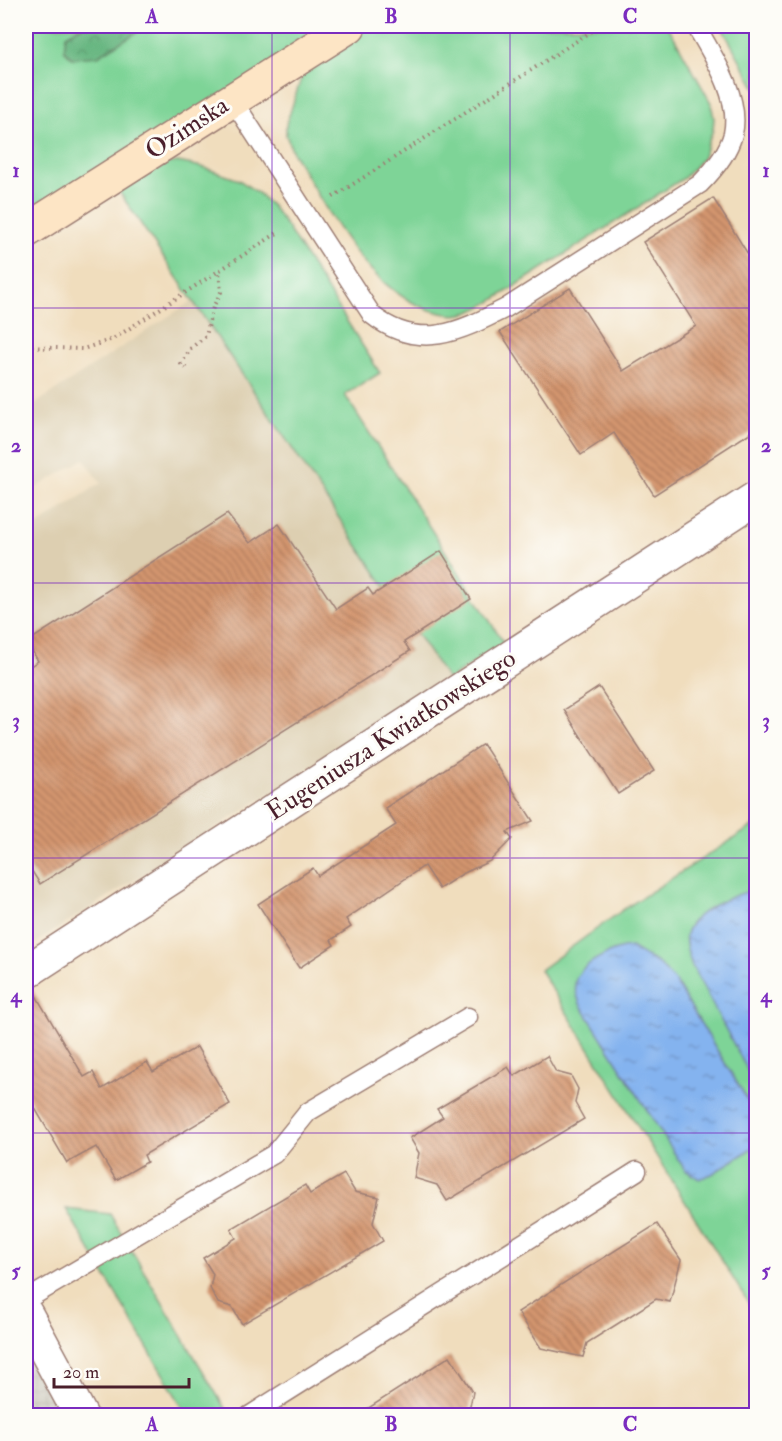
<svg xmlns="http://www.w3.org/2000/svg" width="782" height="1441" font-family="'IM FELL Double Pica',serif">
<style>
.built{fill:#ddcfb1}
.industrial{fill:url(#industrial-grid)}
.green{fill:#7ed497;stroke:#647a61;stroke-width:1.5}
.forest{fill:url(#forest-crowns);stroke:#586a56;stroke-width:1.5}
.water{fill:url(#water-ripples);stroke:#67698d;stroke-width:1.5}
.building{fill:url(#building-back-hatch)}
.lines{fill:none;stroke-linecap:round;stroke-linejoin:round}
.lane-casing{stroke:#9d7e74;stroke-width:21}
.street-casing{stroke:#9d7e74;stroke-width:36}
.secondary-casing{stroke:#9d7e74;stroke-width:36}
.path{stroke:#9d7e74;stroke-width:4;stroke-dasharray:1.5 4.5;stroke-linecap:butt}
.lane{stroke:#fff;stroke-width:18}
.street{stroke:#fff;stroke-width:33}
.secondary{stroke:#fde5c5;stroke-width:33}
.grid{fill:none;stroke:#7b2cbf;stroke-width:1.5;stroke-opacity:0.55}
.labels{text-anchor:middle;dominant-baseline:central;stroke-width:6;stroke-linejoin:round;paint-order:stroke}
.street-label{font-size:26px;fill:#4a1f2b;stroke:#fdfcf7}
.neatline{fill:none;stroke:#7b2cbf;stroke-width:2}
.grid-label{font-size:20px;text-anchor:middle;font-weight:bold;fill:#7b2cbf}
</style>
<defs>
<pattern id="industrial-grid" width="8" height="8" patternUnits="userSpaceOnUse" patternTransform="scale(1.5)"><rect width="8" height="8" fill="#c8c4b8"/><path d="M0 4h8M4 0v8" fill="none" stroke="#ada89e"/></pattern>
<pattern id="forest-crowns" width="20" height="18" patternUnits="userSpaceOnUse" patternTransform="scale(1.5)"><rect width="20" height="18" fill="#66b680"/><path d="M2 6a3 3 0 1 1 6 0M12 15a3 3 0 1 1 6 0" fill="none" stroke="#569369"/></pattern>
<pattern id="water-ripples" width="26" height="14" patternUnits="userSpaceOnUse" patternTransform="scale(1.5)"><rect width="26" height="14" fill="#84b3ef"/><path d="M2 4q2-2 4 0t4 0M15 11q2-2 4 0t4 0" fill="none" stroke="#6e91c2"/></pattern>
<pattern id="building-back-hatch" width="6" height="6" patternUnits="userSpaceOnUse" patternTransform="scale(1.5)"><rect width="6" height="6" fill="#d3956e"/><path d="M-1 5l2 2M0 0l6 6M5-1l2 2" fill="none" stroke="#ad795b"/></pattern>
</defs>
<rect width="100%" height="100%" fill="#fdfcf7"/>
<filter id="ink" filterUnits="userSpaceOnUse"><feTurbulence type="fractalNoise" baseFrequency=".0167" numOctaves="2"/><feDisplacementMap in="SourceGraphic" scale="12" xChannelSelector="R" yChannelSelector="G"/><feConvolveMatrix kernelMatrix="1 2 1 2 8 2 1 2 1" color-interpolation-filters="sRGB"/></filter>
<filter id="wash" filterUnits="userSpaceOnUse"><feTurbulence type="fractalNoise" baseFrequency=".008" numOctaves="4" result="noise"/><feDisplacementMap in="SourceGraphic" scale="24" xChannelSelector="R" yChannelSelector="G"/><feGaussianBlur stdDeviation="1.35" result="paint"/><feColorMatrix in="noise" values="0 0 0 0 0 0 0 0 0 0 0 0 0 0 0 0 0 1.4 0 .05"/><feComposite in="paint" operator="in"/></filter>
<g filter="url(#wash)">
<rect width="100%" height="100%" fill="#f0ddbd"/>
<path class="built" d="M 192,301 L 448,680 L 26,949 L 26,533 L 101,483 L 84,459 L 26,494 L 26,410 Z"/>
<path class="industrial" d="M 26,1314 L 83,1415 L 26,1415 Z"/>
<g class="green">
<path d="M 26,26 L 668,26 L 711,103 L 714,118 L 713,130 L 702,159 L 684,178 L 492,301 C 483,306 472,313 462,314 C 451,316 441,313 430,310 C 365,289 327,208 293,153 L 286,135 L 286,125 L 310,51 L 127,168 L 178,162 L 202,167 L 239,180 L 258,193 L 273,207 L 287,227 L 380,373 L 345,395 L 504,643 L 448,680 L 110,178 L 26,231 Z"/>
<path d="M 721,26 L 756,26 L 756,89 Z"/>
<path d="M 756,824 L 756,1315 L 540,970 L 624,909 Z"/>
<path d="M 66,1209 L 110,1214 L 229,1415 L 187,1415 Z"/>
</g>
<path class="forest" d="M 82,26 L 147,26 L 98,56 L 72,58 L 64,50 L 66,35 Z"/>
<g class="water">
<path d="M 754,890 L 756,891 L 756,1086 L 692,966 C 689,956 684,945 686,934 C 692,911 733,895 754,890 Z"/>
<path d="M 631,947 L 659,964 L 675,981 L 756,1114 L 756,1146 L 712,1174 L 699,1179 L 685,1170 L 580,1004 C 578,998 575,991 575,985 C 575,965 614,948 631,947 Z"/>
</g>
<g id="blocks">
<g class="building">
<path d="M 713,198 L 756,267 L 756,429 L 654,495 L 614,433 L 581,455 L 500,332 L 570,288 L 623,371 L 696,326 L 643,242 Z"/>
<path d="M 227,514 L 250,543 L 279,524 L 336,609 L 368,588 L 373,595 L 441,551 L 471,599 L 404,642 L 410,651 L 40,884 L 26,862 L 26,669 L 38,661 L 27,642 Z"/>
<path d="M 599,687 L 654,771 L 618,794 L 564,710 Z"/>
<path d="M 483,744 L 533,821 L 507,832 L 512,839 L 490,861 L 462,874 L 439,889 L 424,866 L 346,919 L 351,927 L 331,940 L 334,945 L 299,968 L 258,904 L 313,868 L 318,876 L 396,825 L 385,808 Z"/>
<path d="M 32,989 L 84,1077 L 93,1072 L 102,1089 L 147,1062 L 153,1072 L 197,1047 L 230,1104 L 144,1155 L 147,1162 L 116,1180 L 96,1147 L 67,1163 L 26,1093 L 26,990 Z"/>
<path d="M 547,1056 L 556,1072 L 571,1076 L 578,1089 L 575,1103 L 584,1119 L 447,1201 L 437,1185 L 414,1178 L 419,1153 L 410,1138 L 443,1117 L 437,1109 L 508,1067 L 514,1076 Z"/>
<path d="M 344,1174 L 355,1192 L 379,1197 L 373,1223 L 383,1241 L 242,1324 L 232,1307 L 218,1303 L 210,1288 L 213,1274 L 203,1258 L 236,1238 L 231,1229 L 305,1185 L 310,1194 Z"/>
<path d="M 657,1224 L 681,1260 L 670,1302 L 656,1299 L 622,1321 L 587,1343 L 583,1357 L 541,1348 L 518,1312 Z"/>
<path d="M 450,1356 L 473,1392 L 468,1416 L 356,1416 Z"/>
</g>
</g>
</g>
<g filter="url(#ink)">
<use href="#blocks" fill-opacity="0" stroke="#9d7e74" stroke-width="1.5"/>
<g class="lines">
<g class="lane-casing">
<g id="lane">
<path d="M 232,99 L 372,315 C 419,352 459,332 506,308 L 700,184 C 714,170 728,153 733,134 C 741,97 713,56 696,26"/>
<path d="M 26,1300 L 274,1154 L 308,1112 L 468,1017"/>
<path d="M 249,1416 L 637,1171"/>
</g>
</g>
<g class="street-casing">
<g id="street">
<path d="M 26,972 L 756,498"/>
<path d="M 26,1314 L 81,1416"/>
</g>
</g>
<g class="secondary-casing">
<path id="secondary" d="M 26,231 L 349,26"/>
</g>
<g class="path">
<path d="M 333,197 L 600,26"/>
<path d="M 26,347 L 83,349 L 113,339 L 279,232"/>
<path d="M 186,368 L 181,364 L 191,348 L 206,336 L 213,307 L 221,292 L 219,271"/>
</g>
<use href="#lane" class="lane"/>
<use href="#street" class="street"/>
<use href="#secondary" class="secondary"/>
</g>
</g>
<path class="grid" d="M 272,26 L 272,1416M 510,26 L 510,1416M 26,308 L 756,308M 26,583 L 756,583M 26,858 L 756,858M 26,1133 L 756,1133"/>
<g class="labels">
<g class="street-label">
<text transform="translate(187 128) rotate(-33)">Ozimska</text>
<text transform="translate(391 735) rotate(-33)">Eugeniusza Kwiatkowskiego</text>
</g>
</g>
<rect width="782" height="1441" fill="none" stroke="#fdfcf7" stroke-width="66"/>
<path d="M54 1378v9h135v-9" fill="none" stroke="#4a1f2b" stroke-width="3"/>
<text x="63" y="1378" font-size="18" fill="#4a1f2b" stroke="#fdfcf7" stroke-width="4.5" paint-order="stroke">20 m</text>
<rect x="33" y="33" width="716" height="1375" class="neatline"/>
<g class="grid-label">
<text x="152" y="23">A</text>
<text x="391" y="23">B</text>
<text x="630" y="23">C</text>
<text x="16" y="177">1</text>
<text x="766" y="177">1</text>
<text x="16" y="452">2</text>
<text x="766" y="452">2</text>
<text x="16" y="727">3</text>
<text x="766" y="727">3</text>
<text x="16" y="1002">4</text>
<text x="766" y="1002">4</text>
<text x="16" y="1277">5</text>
<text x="766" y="1277">5</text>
<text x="152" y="1431">A</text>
<text x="391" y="1431">B</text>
<text x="630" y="1431">C</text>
</g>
</svg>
